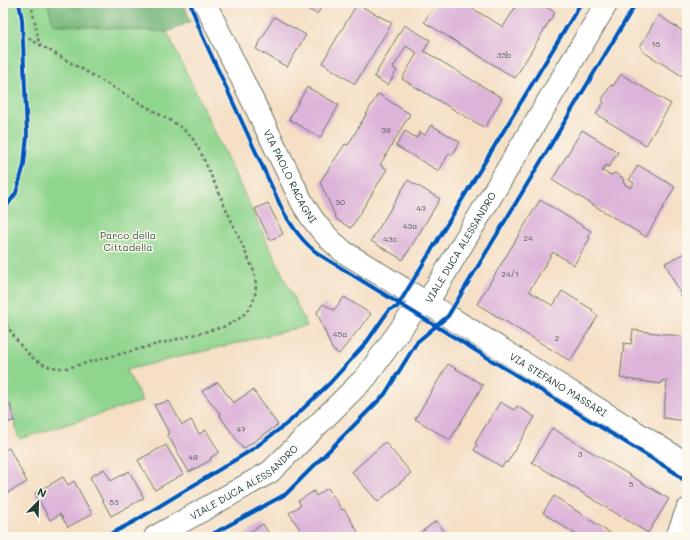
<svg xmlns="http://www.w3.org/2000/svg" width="690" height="540" font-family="Mali,sans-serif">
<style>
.green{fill:#90d58e;stroke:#588961}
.forest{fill:#74b679;stroke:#4a7a56}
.building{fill:#ddb4d9}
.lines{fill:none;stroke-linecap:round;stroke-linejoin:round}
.street-casing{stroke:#6a7667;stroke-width:24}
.path{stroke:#6a7667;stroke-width:2.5;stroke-dasharray:3 3;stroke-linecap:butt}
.street{stroke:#fff;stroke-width:22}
.cycleway-casing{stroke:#fbf7ec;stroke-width:6}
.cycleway{stroke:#0057b8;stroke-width:4}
.labels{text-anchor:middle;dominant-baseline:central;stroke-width:3;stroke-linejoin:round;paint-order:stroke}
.number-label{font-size:8px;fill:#4e5b5d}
.street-label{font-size:10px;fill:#1f3d34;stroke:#fbf7ec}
.park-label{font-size:10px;fill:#365b46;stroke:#fbf7ec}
</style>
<rect width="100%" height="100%" fill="#fbf7ec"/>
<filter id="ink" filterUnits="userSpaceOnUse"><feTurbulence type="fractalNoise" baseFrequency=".025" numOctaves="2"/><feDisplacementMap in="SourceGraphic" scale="8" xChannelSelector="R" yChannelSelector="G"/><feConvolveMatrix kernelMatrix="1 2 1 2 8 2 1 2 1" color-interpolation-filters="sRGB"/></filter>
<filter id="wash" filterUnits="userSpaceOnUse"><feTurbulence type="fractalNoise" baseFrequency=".012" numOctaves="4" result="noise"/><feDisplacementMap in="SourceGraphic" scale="16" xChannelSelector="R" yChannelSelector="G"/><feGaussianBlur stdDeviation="0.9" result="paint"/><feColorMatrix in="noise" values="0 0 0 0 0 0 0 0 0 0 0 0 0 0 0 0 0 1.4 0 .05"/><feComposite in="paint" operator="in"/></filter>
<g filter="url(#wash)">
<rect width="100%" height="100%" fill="#f5dfc5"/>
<path class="green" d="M 3,3 L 48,3 L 53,24 L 167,32 L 307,326 L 126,370 L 143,401 L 19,439 L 10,404 L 3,405 Z"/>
<path class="forest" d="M 48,3 L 184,3 L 190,22 L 167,32 L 53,24 Z"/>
<g id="blocks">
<g class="building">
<path d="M 294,3 L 324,3 L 317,14 L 298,4 L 297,5 Z"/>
<path d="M 436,3 L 477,3 L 473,9 L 503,27 L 518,3 L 539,3 L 555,12 L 515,78 L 424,22 Z"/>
<path d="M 357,4 L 392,23 L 355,84 L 322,63 Z"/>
<path d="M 658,15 L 687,34 L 687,79 L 642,51 L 643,49 L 640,47 Z"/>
<path d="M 274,17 L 306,35 L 287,67 L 256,49 Z"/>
<path d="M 404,25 L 430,40 L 424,51 L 502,98 L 485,128 L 402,79 L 417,53 L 406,46 L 393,68 L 397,70 L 388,85 L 374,77 Z"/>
<path d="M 621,74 L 671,104 L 646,145 L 596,114 L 604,102 L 602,100 L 611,85 L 613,86 Z"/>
<path d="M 307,87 L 339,105 L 320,138 L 289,119 Z"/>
<path d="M 378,94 L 410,114 L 380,165 L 387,169 L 351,228 L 337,220 L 320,182 L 345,144 L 348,145 Z"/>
<path d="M 431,125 L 460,142 L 452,155 L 449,153 L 439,171 L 396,146 L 405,131 L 416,138 L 420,132 L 425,135 Z"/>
<path d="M 582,130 L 618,152 L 609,167 L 606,165 L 602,171 L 610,175 L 615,173 L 623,178 L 624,184 L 631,188 L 634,183 L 629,180 L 638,165 L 675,187 L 646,237 L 552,180 Z"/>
<path d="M 408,180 L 440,199 L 403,260 L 371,241 Z"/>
<path d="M 540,200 L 591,231 L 588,237 L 590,238 L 574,265 L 553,252 L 529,291 L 553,306 L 562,291 L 593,310 L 592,312 L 598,316 L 570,361 L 477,304 Z"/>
<path d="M 268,203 L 283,234 L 270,240 L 255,209 Z"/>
<path d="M 687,252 L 687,301 L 685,303 L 665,263 Z"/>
<path d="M 344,297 L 371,314 L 339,354 L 332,349 L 317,312 L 323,304 L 334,310 Z"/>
<path d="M 633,330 L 687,337 L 687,421 L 663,418 L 667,381 L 662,381 L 661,384 L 620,378 L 624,343 L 631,344 Z"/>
<path d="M 448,364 L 483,385 L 450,440 L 415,419 Z"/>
<path d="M 218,382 L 233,403 L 253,390 L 278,425 L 243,449 L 220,416 L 221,415 L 202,391 Z"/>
<path d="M 169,401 L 182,425 L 191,420 L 199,434 L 206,430 L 219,452 L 210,458 L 211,460 L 189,472 L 167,434 L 169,433 L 154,405 Z"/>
<path d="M 500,402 L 514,410 L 517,406 L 535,417 L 507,463 L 505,462 L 502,467 L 474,450 L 477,445 L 475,443 Z"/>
<path d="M 10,404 L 14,421 L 3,423 L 3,405 Z"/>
<path d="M 552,428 L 669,499 L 648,533 L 532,462 Z"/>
<path d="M 385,442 L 411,473 L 378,502 L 352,472 Z"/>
<path d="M 166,445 L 183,474 L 155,490 L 138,460 Z"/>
<path d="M 9,448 L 27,482 L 3,495 L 3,451 Z"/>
<path d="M 104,469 L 111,481 L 129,471 L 144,498 L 111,516 L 90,477 Z"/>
<path d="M 63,477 L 68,485 L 74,481 L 92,514 L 68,527 L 60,514 L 50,520 L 35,493 Z"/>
<path d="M 328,488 L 342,510 L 344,509 L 360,535 L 356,537 L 305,537 L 289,513 L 301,505 L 298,501 L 314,491 L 316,496 Z"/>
<path d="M 554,496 L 616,537 L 580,537 L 543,513 Z"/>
<path d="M 436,521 L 449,537 L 415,537 Z"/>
<path d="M 263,524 L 271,537 L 241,537 Z"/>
</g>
</g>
</g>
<g filter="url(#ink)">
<use href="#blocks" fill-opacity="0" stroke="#6a7667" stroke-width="1"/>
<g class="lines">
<g class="street-casing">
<g id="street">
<path id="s1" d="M 205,3 L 303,204 C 314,223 326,238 344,252 L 679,459 L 687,469"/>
<path id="s2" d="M 155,537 L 270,472 L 366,377 L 413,312 L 427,303 L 607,3"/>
<path d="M 677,537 L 687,510"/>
</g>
</g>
<g class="path">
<path d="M 31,3 L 39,43"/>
<path d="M 3,319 C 19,344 32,370 67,368 L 223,327 C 249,317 262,298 253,269 L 201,153 L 191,136 L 178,125 L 23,35"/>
</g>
<use href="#street" class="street"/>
<g class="cycleway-casing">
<g id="cycleway">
<path d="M 190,3 L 202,35 L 283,211 C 293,228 303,243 320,255 L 674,472 L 687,483"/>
<path d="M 3,211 L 16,193 L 24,165 L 27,135 L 22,19 L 19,3"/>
<path d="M 105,537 L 135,521 L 253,449 L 289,422 L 330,383 L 366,343 L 389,310 L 397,307 L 581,3"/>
<path d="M 207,537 L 286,494 L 385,394 L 417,342 L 448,316 L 636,3"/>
</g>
</g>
<use href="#cycleway" class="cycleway"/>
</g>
</g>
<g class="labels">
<g class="number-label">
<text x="656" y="44">18</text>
<text x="504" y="55">35b</text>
<text x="386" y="130">39</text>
<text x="340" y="202">30</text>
<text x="421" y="208">43</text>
<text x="410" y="226">43a</text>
<text x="528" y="238">24</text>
<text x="390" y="239">43c</text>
<text x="510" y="274">24/1</text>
<text x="340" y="334">45a</text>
<text x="557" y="338">2</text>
<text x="241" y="429">47</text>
<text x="580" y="454">3</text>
<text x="193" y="457">49</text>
<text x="631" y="484">5</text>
<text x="114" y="502">53</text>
</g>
<g class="street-label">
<text stroke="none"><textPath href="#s1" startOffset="193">VIA PAOLO RACAGNI</textPath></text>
<text stroke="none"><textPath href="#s2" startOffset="429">VIALE DUCA ALESSANDRO</textPath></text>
<text stroke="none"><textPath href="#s1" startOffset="539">VIA STEFANO MASSARI</textPath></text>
<text stroke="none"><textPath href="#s2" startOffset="105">VIALE DUCA ALESSANDRO</textPath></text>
</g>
<g class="park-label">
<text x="128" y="235">Parco della<tspan x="128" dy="12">Cittadella</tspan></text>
</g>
</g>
<rect width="690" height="540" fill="none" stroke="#fbf7ec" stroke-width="16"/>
<g transform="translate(38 502) rotate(23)" stroke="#fbf7ec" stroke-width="3" paint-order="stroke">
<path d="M0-3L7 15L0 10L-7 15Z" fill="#1f3d34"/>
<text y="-6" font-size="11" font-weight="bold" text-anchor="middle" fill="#1f3d34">N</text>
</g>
</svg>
